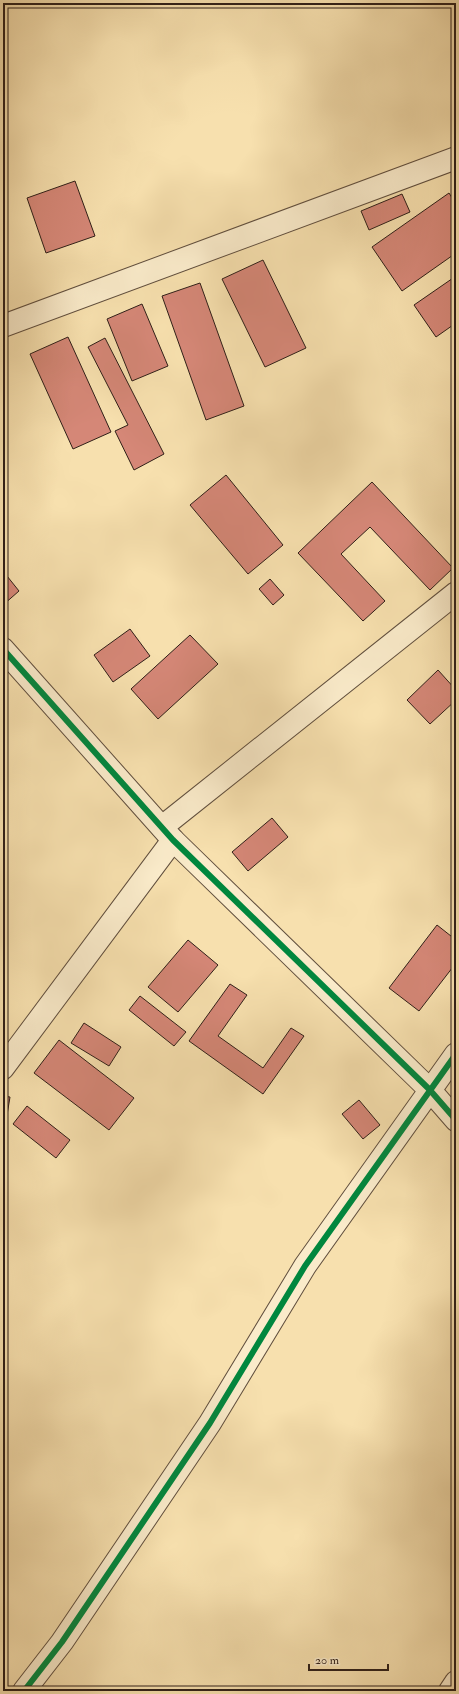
<svg xmlns="http://www.w3.org/2000/svg" width="459" height="1694" font-family="'IM FELL Double Pica',serif">
<style>
.building{fill:#d58777;stroke:#2f1f18}
.lines{fill:none;stroke-linecap:round;stroke-linejoin:round}
.minor-casing{stroke:#614f3e;stroke-width:24}
.minor{stroke:#faebca;stroke-width:22}
.cycleway-casing{stroke:#faebca;stroke-width:8}
.cycleway{stroke:#00873e;stroke-width:6}
</style>
<rect width="100%" height="100%" fill="#f7e0ae"/>
<filter id="stains"><feTurbulence type="fractalNoise" baseFrequency=".005" numOctaves="4"/><feColorMatrix values="0 0 0 0 .2 0 0 0 0 .09 0 0 0 0 .02 0 0 0 .5 -.17"/></filter>
<radialGradient id="worn" r=".72"><stop offset=".6" stop-color="#630" stop-opacity="0"/><stop offset="1" stop-color="#630" stop-opacity=".3"/></radialGradient>
<g class="building">
<path d="M 75,181 L 95,236 L 46,253 L 27,198 Z"/>
<path d="M 449,193 L 456,204 L 456,253 L 402,291 L 372,247 Z"/>
<path d="M 402,194 L 410,212 L 369,230 L 361,211 Z"/>
<path d="M 263,260 L 306,348 L 265,367 L 222,279 Z"/>
<path d="M 456,276 L 456,323 L 436,337 L 414,305 Z"/>
<path d="M 200,283 L 244,406 L 206,420 L 162,296 Z"/>
<path d="M 142,304 L 168,366 L 132,381 L 107,319 Z"/>
<path d="M 68,337 L 111,432 L 73,449 L 30,354 Z"/>
<path d="M 105,338 L 164,454 L 134,470 L 115,431 L 128,425 L 88,347 Z"/>
<path d="M 226,475 L 283,545 L 248,574 L 190,505 Z"/>
<path d="M 372,482 L 453,568 L 430,590 L 370,527 L 341,554 L 385,601 L 363,621 L 298,553 Z"/>
<path d="M 3,571 L 19,591 L 3,605 Z"/>
<path d="M 270,579 L 284,595 L 273,605 L 259,589 Z"/>
<path d="M 130,629 L 150,656 L 113,682 L 94,655 Z"/>
<path d="M 190,635 L 218,664 L 158,719 L 131,689 Z"/>
<path d="M 438,670 L 456,690 L 456,700 L 430,724 L 407,700 Z"/>
<path d="M 272,818 L 288,837 L 248,871 L 232,852 Z"/>
<path d="M 437,925 L 456,940 L 456,963 L 419,1011 L 389,988 Z"/>
<path d="M 188,940 L 218,965 L 178,1012 L 148,987 Z"/>
<path d="M 230,984 L 247,995 L 218,1036 L 263,1068 L 291,1028 L 304,1036 L 263,1094 L 189,1041 Z"/>
<path d="M 140,996 L 186,1032 L 174,1046 L 129,1010 Z"/>
<path d="M 84,1023 L 121,1047 L 109,1066 L 71,1043 Z"/>
<path d="M 59,1040 L 134,1098 L 109,1130 L 34,1073 Z"/>
<path d="M 3,1096 L 10,1097 L 6,1121 L 3,1120 Z"/>
<path d="M 359,1100 L 380,1125 L 363,1139 L 342,1114 Z"/>
<path d="M 27,1106 L 70,1140 L 56,1158 L 13,1124 Z"/>
</g>
<g class="lines">
<g class="minor-casing">
<g id="minor">
<path d="M 3,326 L 456,158"/>
<path d="M 3,649 L 173,840 L 429,1089 L 456,1120"/>
<path d="M 162,827 L 456,593"/>
<path d="M 3,1068 L 173,840"/>
<path d="M 24,1691 L 62,1642 L 210,1423 L 305,1266 L 456,1054"/>
<path d="M 450,1691 L 456,1682"/>
</g>
</g>
<use href="#minor" class="minor"/>
<g class="cycleway-casing">
<g id="cycleway">
<path d="M 3,649 L 173,840 L 429,1089 L 456,1120"/>
<path d="M 24,1691 L 62,1642 L 210,1423 L 305,1266 L 456,1054"/>
</g>
</g>
<use href="#cycleway" class="cycleway"/>
</g>
<rect width="459" height="1694" fill="none" stroke="#f7e0ae" stroke-width="16"/>
<rect x="4" y="4" width="451" height="1686" fill="none" stroke="#2f1f18" stroke-width="2"/>
<rect x="8" y="8" width="443" height="1678" fill="none" stroke="#2f1f18"/>
<path d="M309 1664v6h79v-6" fill="none" stroke="#2f1f18" stroke-width="2"/>
<text x="315" y="1664" font-size="12" fill="#2f1f18" stroke="#faebca" stroke-width="3" paint-order="stroke">20 m</text>
<rect width="100%" height="100%" filter="url(#stains)"/>
<rect width="100%" height="100%" fill="url(#worn)"/>
</svg>
